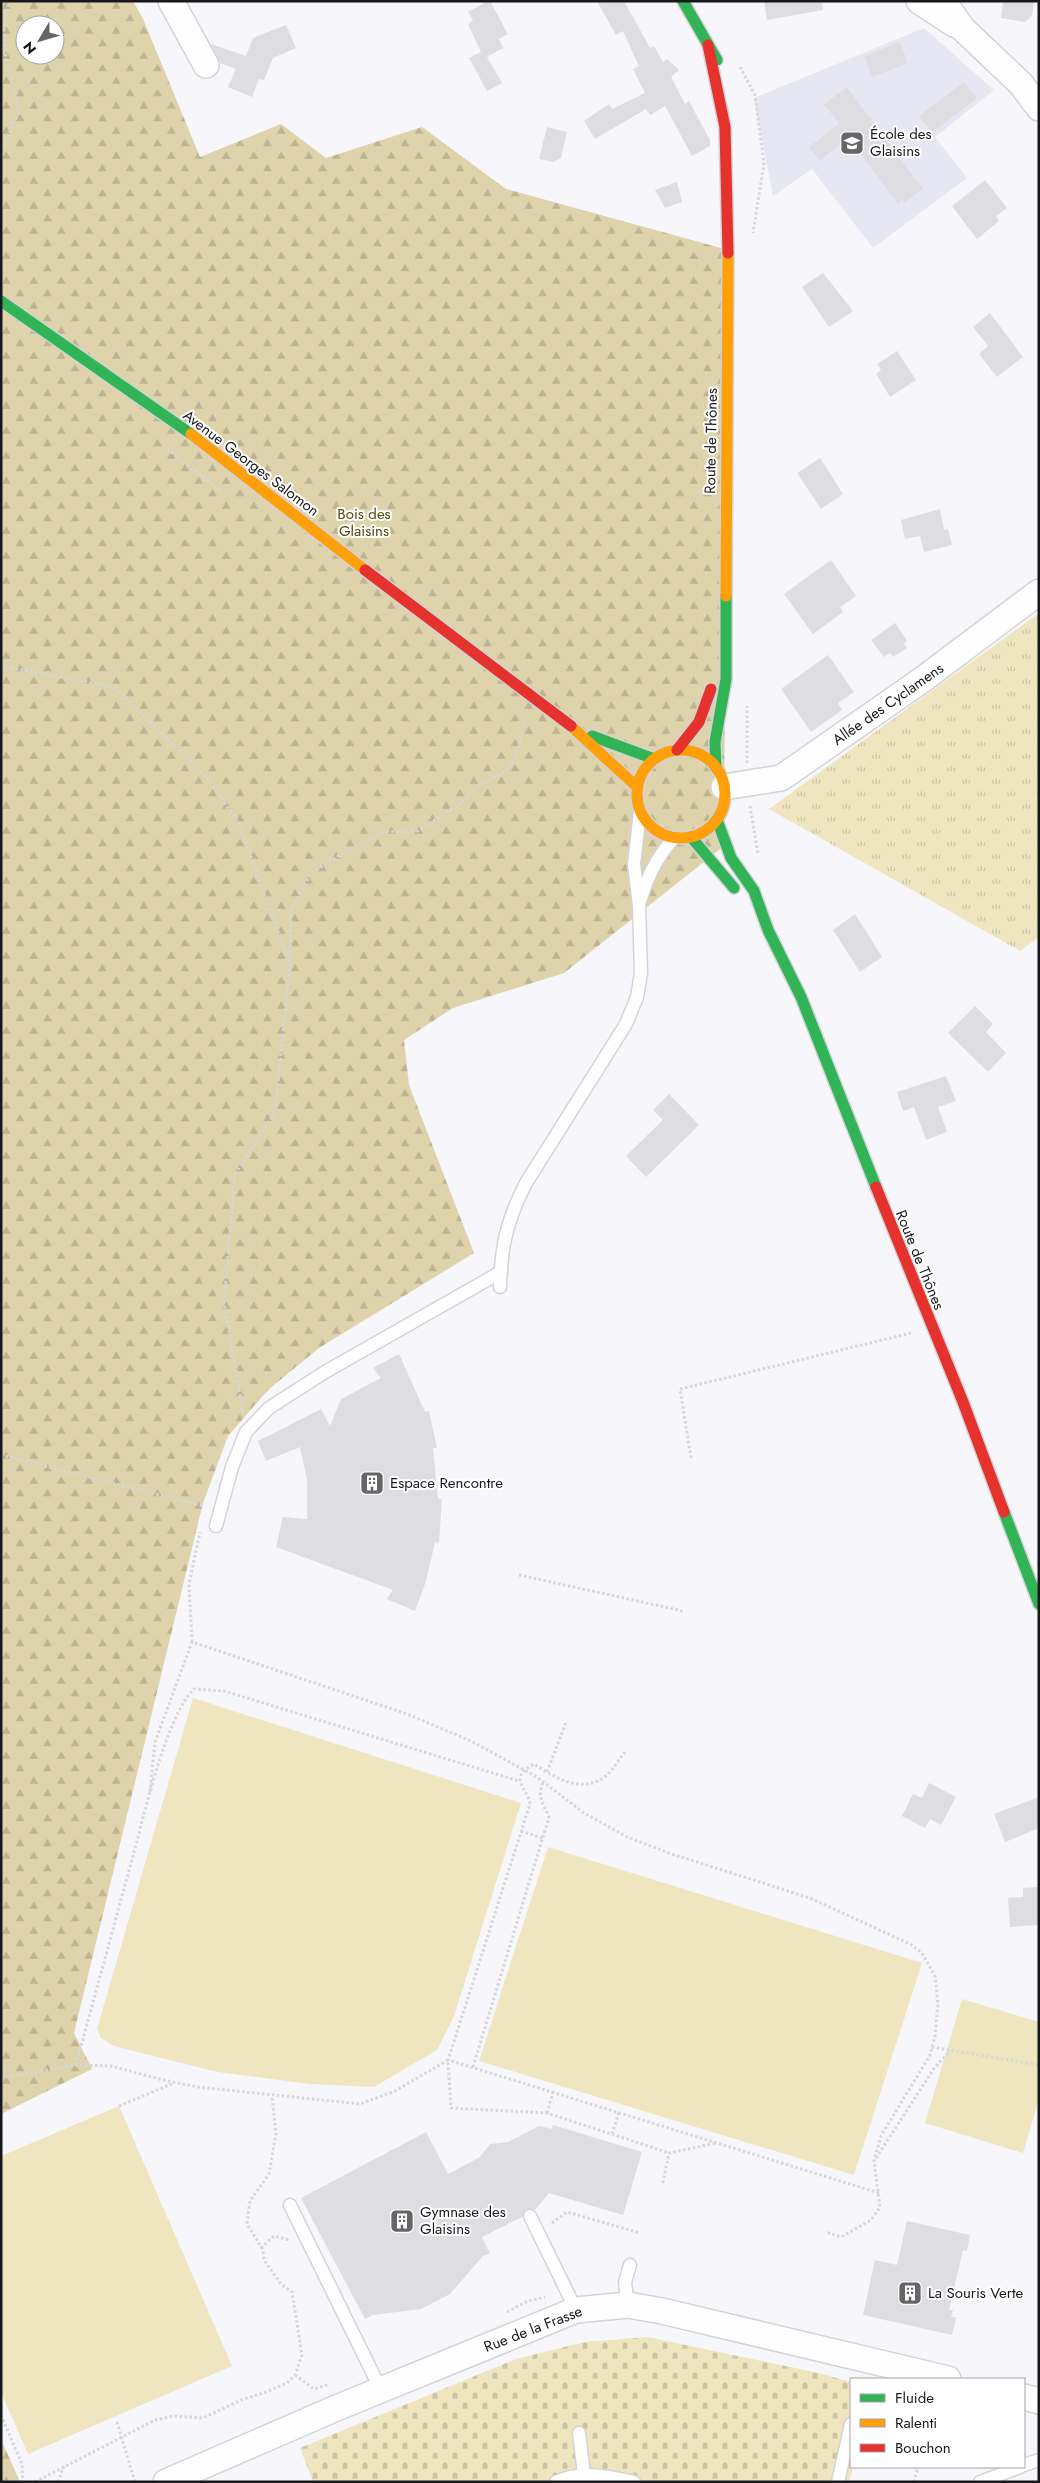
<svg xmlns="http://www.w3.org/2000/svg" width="1040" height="2483" font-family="Jost,sans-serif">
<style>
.built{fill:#e7e7f4}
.grass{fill:url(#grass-tufts)}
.forest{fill:url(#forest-firs);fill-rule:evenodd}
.cemetery{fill:url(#cemetery-stones)}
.park{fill:#efe6c0}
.building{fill:#dedee2}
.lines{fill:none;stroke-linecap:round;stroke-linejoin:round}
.lane-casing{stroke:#d3d3d8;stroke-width:15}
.street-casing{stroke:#d3d3d8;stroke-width:28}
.fast-casing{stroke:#d3d3d8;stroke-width:14}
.slow-casing{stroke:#d3d3d8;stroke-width:14}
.jam-casing{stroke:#d3d3d8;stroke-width:14}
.path{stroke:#d7d7d7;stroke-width:3;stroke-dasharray:2.5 2.5;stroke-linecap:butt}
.lane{stroke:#fefefe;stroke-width:12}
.street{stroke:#fefefe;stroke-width:25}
.fast{stroke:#30b455;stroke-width:11}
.slow{stroke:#ff9f0a;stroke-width:11}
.jam{stroke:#e5322d;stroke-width:11}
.labels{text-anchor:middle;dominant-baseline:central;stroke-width:4;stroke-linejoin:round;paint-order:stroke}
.poi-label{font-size:15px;fill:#18181b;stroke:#fff;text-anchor:start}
.street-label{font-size:15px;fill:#18181b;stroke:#fff}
.park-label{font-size:15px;fill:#524606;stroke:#fff}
</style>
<defs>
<pattern id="grass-tufts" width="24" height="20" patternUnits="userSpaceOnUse" patternTransform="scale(1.25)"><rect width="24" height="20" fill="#efe6c0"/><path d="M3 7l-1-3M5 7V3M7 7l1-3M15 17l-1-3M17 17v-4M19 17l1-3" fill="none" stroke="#ccc5a4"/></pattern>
<pattern id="forest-firs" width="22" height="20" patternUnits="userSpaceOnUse" patternTransform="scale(1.25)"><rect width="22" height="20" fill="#ded3ab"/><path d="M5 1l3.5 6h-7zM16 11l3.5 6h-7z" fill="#beb493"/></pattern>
<pattern id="cemetery-stones" width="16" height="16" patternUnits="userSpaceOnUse" patternTransform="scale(1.25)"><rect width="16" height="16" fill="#efe6c0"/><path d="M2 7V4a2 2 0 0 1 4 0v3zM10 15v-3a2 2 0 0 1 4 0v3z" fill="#ccc5a4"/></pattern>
</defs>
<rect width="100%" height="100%" fill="#f6f6fb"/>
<path class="built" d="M 924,28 L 994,90 L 935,137 L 967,178 L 873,248 L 812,169 L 773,196 L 754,98 Z"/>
<path class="grass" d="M 1039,613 L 1039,937 L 1020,951 L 769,809 Z"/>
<g class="forest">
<path d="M 1,1 L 133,1 L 143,19 L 200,157 L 281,124 L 326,158 L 422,127 L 506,189 L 728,250 L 724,846 L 564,973 L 453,1008 L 404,1040 L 409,1085 L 474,1253 L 319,1348 L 268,1390 L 228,1436 L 203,1503 L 74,2033 L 92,2069 L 1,2114 ZM 25,25 L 55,25 L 55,55 L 25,55 Z"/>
<path d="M 1,2439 L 20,2482 L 1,2482 Z"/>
</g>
<path class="cemetery" d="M 647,2337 L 819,2373 L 851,2382 L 851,2467 L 853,2467 L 849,2482 L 313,2482 L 300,2448 L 516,2359 L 585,2342 Z"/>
<g class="park">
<path d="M 193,1698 L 521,1803 L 454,2016 L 437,2050 L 374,2087 L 310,2084 L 218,2072 L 114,2046 L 101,2038 L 97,2029 Z"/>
<path d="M 548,1847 L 922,1963 L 854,2175 L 479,2061 Z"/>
<path d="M 962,1999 L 1039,2022 L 1039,2099 L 1023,2153 L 925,2123 Z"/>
<path d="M 119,2106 L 232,2366 L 28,2454 L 1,2392 L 1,2156 Z"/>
</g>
<g class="building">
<path d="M 488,1 L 490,1 L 508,34 L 499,39 L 503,48 L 487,57 L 502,83 L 487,91 L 469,58 L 481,52 L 468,24 L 473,20 L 468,12 Z"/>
<path d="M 597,1 L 624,1 L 650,48 L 654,46 L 663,62 L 667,59 L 679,70 L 671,77 L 685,104 L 689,101 L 710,140 L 710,146 L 692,156 L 665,106 L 650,115 L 646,109 L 595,139 L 584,121 L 609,104 L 612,109 L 645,93 L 633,69 L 639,66 L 623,31 L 616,35 Z"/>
<path d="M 764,1 L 822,1 L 823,10 L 767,20 Z"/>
<path d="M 1003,1 L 1034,1 L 1032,16 L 1025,22 L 1001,18 Z"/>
<path d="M 286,25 L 296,48 L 273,58 L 264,80 L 259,79 L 252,97 L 228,87 L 236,69 L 220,63 L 211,44 L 246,56 L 253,38 Z"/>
<path d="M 900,42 L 908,63 L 872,77 L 864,56 Z"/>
<path d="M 964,82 L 977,98 L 932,133 L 919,116 Z"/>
<path d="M 847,87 L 923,189 L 904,203 L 902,200 L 898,204 L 849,138 L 820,160 L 809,147 L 839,124 L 824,104 Z"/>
<path d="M 547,127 L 567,132 L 561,158 L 553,162 L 539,159 Z"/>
<path d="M 985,180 L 1007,208 L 996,216 L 999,221 L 977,239 L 952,206 Z"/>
<path d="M 677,182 L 682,202 L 665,208 L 655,190 Z"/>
<path d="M 823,273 L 853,311 L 829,327 L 802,287 Z"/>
<path d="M 990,313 L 1023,357 L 997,377 L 979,354 L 988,346 L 973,327 Z"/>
<path d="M 897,351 L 916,380 L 890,397 L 876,374 L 881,370 L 877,364 Z"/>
<path d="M 820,458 L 843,494 L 821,509 L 797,473 Z"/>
<path d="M 940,509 L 944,530 L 948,529 L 952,545 L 924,552 L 920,536 L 905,539 L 901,520 Z"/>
<path d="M 831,560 L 856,596 L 840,607 L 843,612 L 813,634 L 784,594 Z"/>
<path d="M 895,623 L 907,641 L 904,643 L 907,648 L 893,657 L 890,653 L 884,657 L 871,640 Z"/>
<path d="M 828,655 L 854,692 L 838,703 L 842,710 L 811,732 L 781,689 Z"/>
<path d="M 855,914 L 882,957 L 860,972 L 833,930 Z"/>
<path d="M 975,1006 L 993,1024 L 986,1032 L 1006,1053 L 988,1072 L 948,1033 Z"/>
<path d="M 946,1076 L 956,1101 L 938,1107 L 947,1132 L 926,1140 L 914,1107 L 903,1111 L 897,1092 Z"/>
<path d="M 669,1094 L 699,1125 L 646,1177 L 626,1156 L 663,1120 L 653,1110 Z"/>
<path d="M 399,1354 L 425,1412 L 429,1411 L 431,1420 L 437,1448 L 433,1448 L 438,1499 L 442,1499 L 439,1543 L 435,1542 L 426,1581 L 415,1611 L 387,1599 L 393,1590 L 276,1547 L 283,1517 L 307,1519 L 307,1480 L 300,1447 L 266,1461 L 258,1441 L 321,1409 L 330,1426 L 341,1399 L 381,1378 L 373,1368 Z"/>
<path d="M 929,1783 L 956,1797 L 941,1825 L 930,1819 L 925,1828 L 902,1816 L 913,1794 L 922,1798 Z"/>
<path d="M 1039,1797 L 1039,1828 L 1005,1842 L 994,1814 Z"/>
<path d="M 1039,1887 L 1039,1925 L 1010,1927 L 1008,1898 L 1023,1897 L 1023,1888 Z"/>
<path d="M 553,2125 L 642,2152 L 623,2215 L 549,2193 L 535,2210 L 526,2209 L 522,2217 L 482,2237 L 490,2253 L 483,2256 L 450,2294 L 421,2309 L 373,2315 L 365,2319 L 301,2198 L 426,2132 L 448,2174 L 480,2157 L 490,2144 L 508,2142 L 539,2126 L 552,2129 Z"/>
<path d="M 907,2221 L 970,2235 L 967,2251 L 963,2250 L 949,2310 L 953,2310 L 951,2316 L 956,2318 L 952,2335 L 863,2315 L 875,2260 L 897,2265 Z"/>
</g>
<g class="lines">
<g class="lane-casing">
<g id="lane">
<path d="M 640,901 C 648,876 656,858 674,838"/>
<path d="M 500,1287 C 501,1246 507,1220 526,1183 L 626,1024 L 637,997 L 641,973 L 639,906 L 634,864 L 640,812"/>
<path d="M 216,1526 L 232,1467 L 246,1432 L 269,1408 L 325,1372 L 501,1272"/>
<path d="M 290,2205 L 381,2390"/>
<path d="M 530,2216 L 576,2310"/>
<path d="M 628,2305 L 625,2282 L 630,2265"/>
<path d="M 579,2433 L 585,2482"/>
<path d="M 1024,2465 L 1039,2460"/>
<path d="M 556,2482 C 582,2470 607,2476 634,2482"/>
<path d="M 838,2482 L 851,2424"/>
<path d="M 980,2482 L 1020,2467"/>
</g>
</g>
<g class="street-casing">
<g id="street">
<path d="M 171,1 L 206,65"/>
<path d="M 919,1 L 954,24"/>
<path d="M 943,1 L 963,29 L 1021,84 L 1039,108"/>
<path d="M 724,787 L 781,778 L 922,680 L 1039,592"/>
<path d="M 1024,2397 L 1039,2401"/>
<path d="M 166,2482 L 334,2409 L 576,2310 L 628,2305 L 662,2311 L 948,2379"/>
</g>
</g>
<g class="fast-casing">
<g id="fast">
<path d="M 683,1 L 717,60"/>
<path d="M 1,301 L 191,434"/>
<path d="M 592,736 L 654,759"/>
<path d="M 716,768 L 715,742 L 726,679 L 726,596"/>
<path d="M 717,820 L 731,858 L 754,891 L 768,930 L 801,997 L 876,1187"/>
<path d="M 691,837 L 734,888"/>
<path d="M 1004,1512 L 1039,1604"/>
</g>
</g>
<g class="slow-casing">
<g id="slow">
<path d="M 191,434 L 365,570"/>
<path d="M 726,596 L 728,253"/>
<path d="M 571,726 L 637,787"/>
<circle cx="681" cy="794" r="44"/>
</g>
</g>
<g class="jam-casing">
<g id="jam">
<path d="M 708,45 L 725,127 L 728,253"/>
<path d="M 365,570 L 571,726"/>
<path d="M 677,750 L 699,722 L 711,689"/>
<path d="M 876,1187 L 963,1402 L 1004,1512"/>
</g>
</g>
<g class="path">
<path d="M 740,67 L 755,95 L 764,164 L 753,233"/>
<path d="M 1,151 L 18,114 L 16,94 L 6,60 L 4,30 L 9,1"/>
<path d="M 167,449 L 222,491"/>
<path d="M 1,670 L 12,668 L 114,687 L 209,780 L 239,824 L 290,965 L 275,1112 L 235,1174 L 224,1302 L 243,1412"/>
<path d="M 747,763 L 747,706"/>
<path d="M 750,806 L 758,854"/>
<path d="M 290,962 L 291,911 L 311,873 L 338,856 L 384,832 L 418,831 L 467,799 C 476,780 499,781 510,766 C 517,757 522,733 524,721"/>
<path d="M 1,1455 L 204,1506"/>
<path d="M 691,1458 L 680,1389 L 911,1333"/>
<path d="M 519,1575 L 683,1611"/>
<path d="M 192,1642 L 189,1584 L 200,1532"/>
<path d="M 625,1752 C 619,1759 613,1770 606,1776 C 582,1795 554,1777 534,1764 C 506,1779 529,1789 530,1804 L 448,2060 L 879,2193"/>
<path d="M 547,1772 L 566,1722"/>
<path d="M 150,1792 L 155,1742 L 192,1642 L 407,1714 L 471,1741 L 537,1777 L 584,1813 L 627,1837 L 672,1854 L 810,1898 L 910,1944 L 922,1953 L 935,1976 L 938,2004 L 935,2036 L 930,2055 L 881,2136 L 874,2161 L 880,2207 L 871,2220 L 841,2237 L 825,2232"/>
<path d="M 521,1831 L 542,1838"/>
<path d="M 932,2047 L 1039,2065"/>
<path d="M 76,2065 C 95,1995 114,1925 133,1856 C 144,1816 166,1716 194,1689 L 224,1691 L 519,1781"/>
<path d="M 473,2067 L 549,1817 C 543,1803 537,1798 543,1782"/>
<path d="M 1,2078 L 76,2065 L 111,2066 L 163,2080 L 198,2087 L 360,2104 L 395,2091 L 448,2060 L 451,2108 L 547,2113 L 669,2153"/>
<path d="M 119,2106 L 174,2083"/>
<path d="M 547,2113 L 553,2092"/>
<path d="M 612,2134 L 619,2112"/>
<path d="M 876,2158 L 935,2067 L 950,2051"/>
<path d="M 663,2183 L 669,2153 L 716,2143"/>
<path d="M 552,2223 L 567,2212 L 640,2233"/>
<path d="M 261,2248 L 274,2236 L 290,2240"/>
<path d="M 507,2312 L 528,2301 L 545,2297"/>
<path d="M 295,2375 L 314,2389 L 330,2384"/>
<path d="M 1,2415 L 22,2464 L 23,2482"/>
<path d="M 117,2422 L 135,2482"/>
<path d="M 35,2482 L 155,2420 L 173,2416 L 203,2418 L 241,2400 L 266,2392 L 287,2383 L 295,2375 L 302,2355 L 292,2292 L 281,2284 L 264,2260 L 263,2250 L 247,2224 L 250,2201 L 269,2174 L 276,2133 L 272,2096"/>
<path d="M 58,2482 L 64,2466"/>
<path d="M 914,2482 L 918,2467"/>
</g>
<use href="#lane" class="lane"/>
<use href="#street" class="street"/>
<use href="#fast" class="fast"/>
<use href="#slow" class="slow"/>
<use href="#jam" class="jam"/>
</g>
<defs>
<g id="school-square" transform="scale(1.25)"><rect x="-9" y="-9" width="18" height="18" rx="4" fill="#666669" stroke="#fff"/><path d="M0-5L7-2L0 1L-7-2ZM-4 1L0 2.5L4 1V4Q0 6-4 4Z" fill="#fff"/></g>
<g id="building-square" transform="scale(1.25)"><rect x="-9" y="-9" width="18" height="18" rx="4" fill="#666669" stroke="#fff"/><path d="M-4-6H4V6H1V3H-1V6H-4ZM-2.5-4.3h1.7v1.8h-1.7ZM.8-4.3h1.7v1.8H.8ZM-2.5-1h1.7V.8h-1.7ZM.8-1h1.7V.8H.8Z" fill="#fff"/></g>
</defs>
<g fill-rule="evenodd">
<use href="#school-square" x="852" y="143"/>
<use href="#building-square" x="372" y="1483"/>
<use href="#building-square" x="402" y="2221"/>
<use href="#building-square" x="910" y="2293"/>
</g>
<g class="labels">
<g class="poi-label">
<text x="870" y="134">École des<tspan x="870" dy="17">Glaisins</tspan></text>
<text x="390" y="1483">Espace Rencontre</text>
<text x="420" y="2212">Gymnase des<tspan x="420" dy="17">Glaisins</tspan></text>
<text x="928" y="2293">La Souris Verte</text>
</g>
<g class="street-label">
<text transform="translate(711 441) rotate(-89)">Route de Thônes</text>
<text transform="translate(251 463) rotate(37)">Avenue Georges Salomon</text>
<text transform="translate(888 704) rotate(-35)">Allée des Cyclamens</text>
<text transform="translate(920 1260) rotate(68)">Route de Thônes</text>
<text transform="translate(533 2329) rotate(-21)">Rue de la Frasse</text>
</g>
<g class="park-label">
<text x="364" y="514">Bois des<tspan x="364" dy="17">Glaisins</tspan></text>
</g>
</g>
<rect width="1040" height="2483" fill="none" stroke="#18181b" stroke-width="5"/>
<rect x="850" y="2378" width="175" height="90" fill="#ffffff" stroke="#a3a3a4"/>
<rect x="860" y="2394" width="25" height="8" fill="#30b455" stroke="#a3a3a4"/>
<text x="895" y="2403" font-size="15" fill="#18181b">Fluide</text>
<rect x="860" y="2419" width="25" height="8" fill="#ff9f0a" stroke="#a3a3a4"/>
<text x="895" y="2428" font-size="15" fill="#18181b">Ralenti</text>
<rect x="860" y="2444" width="25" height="8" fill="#e5322d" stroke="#a3a3a4"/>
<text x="895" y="2453" font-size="15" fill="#18181b">Bouchon</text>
<g transform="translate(40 40) rotate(232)"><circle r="24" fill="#ffffff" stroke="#a3a3a4"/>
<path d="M0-4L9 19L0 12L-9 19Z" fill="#666669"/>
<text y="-8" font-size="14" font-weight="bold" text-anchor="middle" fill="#18181b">N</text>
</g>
</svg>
